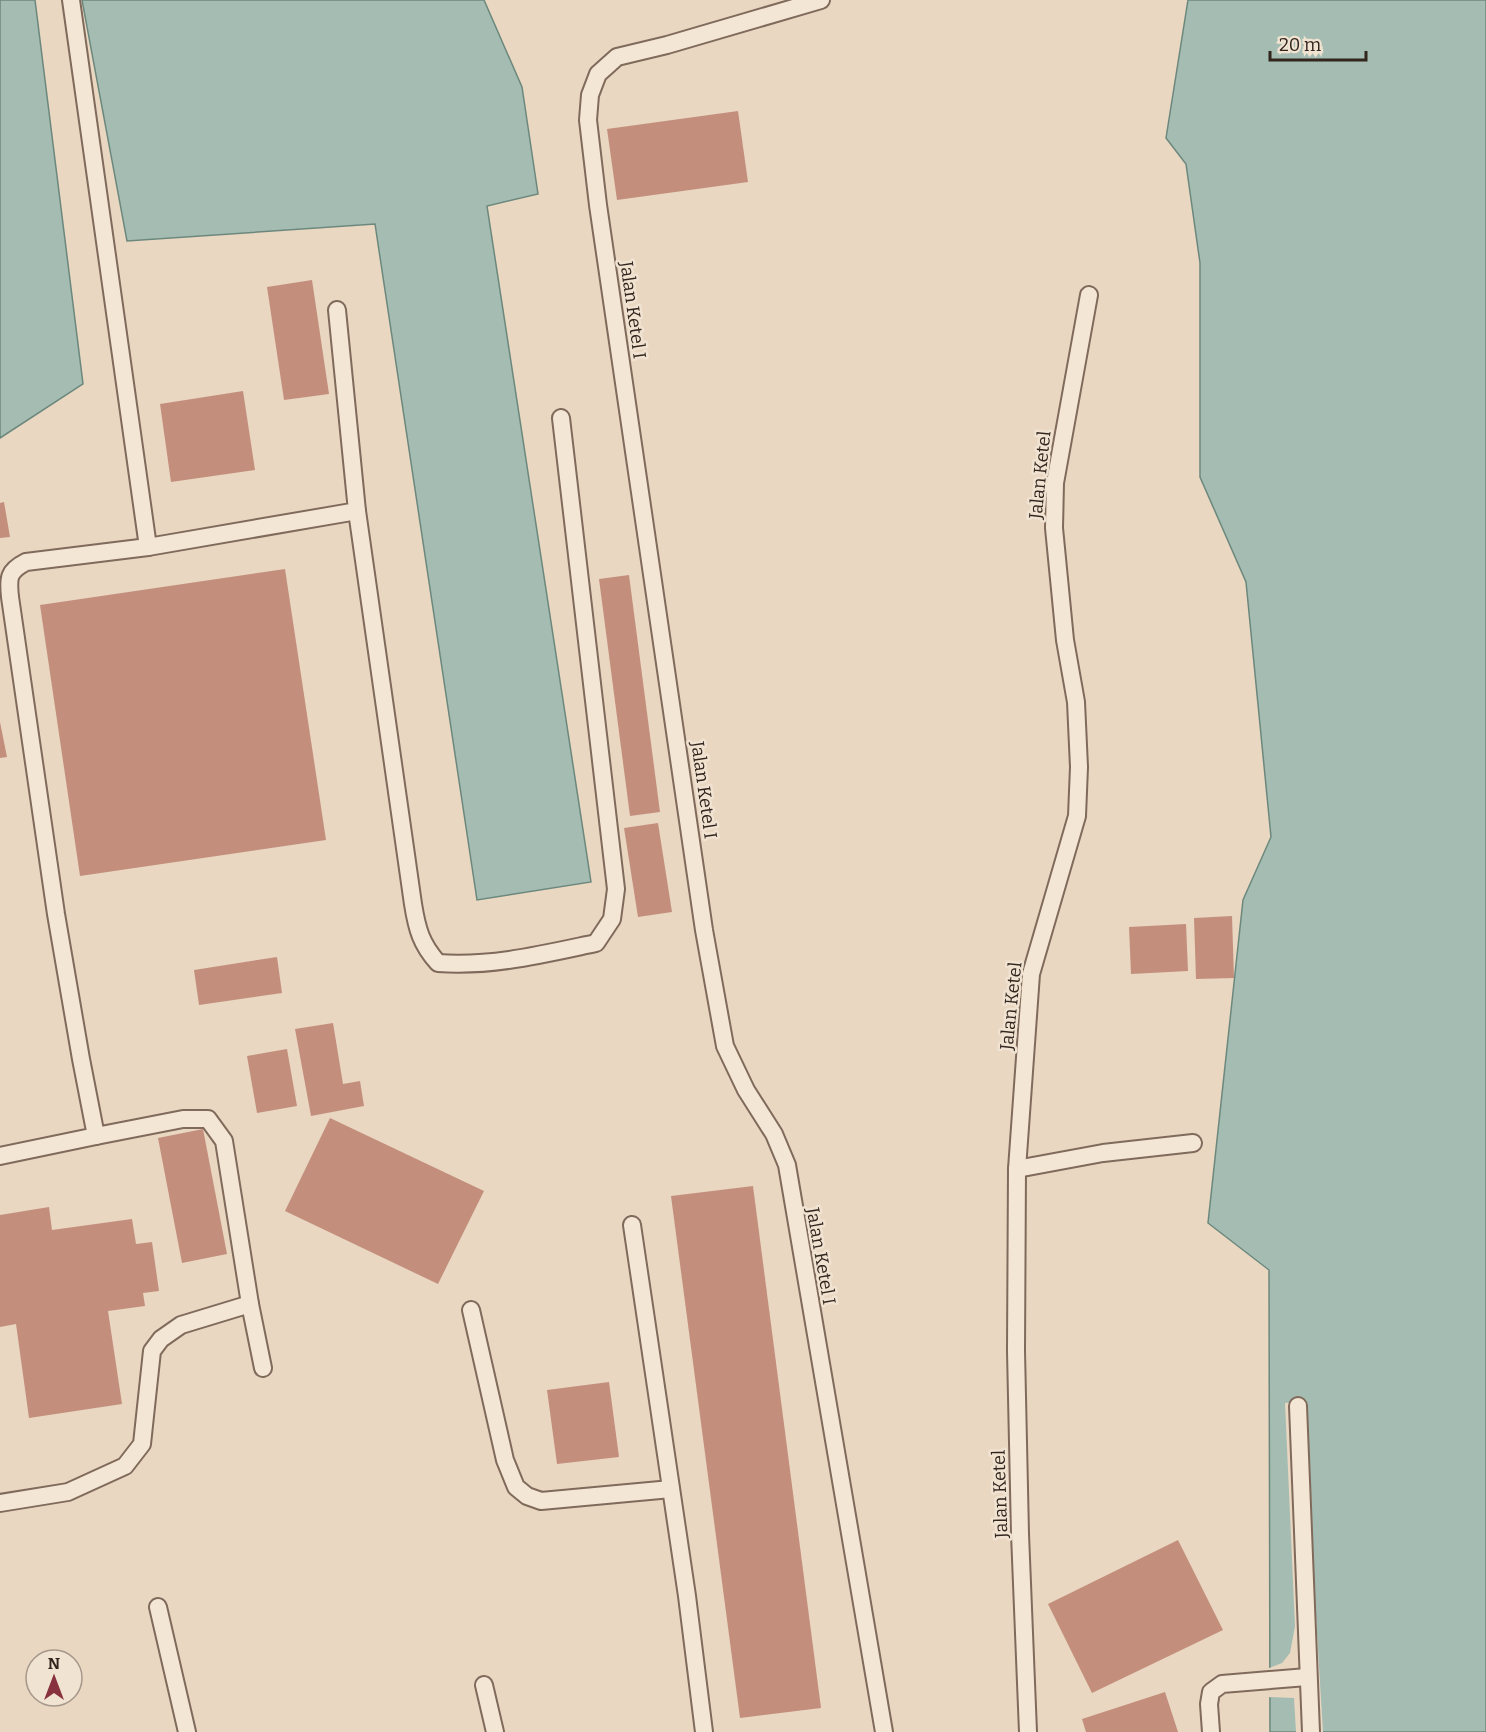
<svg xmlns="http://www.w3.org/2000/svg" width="1486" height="1732" font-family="Bitter,serif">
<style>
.water{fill:#a4bcb1;stroke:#6c887d;stroke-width:1.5}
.pier{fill:#e9d7c2}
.building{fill:#c38f7c}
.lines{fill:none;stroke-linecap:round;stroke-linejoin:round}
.lane-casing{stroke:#806a5b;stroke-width:20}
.lane{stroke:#f4e6d4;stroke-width:16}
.labels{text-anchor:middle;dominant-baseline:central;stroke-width:5;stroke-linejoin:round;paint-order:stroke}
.street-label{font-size:18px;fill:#32251e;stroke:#f1e3d1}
</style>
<rect width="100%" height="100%" fill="#e9d7c2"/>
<g class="water">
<path d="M 0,0 L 35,0 L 83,384 L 0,438 Z"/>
<path d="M 82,0 L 484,0 L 522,87 L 538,194 L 487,206 L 591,882 L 477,900 L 375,224 L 127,241 Z"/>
<path d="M 1188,0 L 1486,0 L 1486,1732 L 1270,1732 L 1269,1270 L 1208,1223 L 1243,900 L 1271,837 L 1246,582 L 1200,477 L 1200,263 L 1186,164 L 1166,138 Z"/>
</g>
<path class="pier" d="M 1303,1402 L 1323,1732 L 1296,1732 L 1294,1698 L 1267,1697 L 1267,1669 L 1282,1663 L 1290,1653 L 1295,1626 L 1285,1403 Z"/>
<g class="building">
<path d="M 738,111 L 748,182 L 617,200 L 607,129 Z"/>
<path d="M 312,280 L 329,394 L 284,400 L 267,287 Z"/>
<path d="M 243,391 L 255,470 L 171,482 L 160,404 Z"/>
<path d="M 4,502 L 10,537 L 0,538 L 0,503 Z"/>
<path d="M 285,569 L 326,840 L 80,876 L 40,605 Z"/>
<path d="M 629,575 L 660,812 L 630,816 L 599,579 Z"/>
<path d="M 0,722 L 7,757 L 0,758 Z"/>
<path d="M 658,823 L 672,912 L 638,917 L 624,828 Z"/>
<path d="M 1232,916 L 1234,978 L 1196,979 L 1194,918 Z"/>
<path d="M 1186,924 L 1188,971 L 1131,974 L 1129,927 Z"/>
<path d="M 277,957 L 282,993 L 199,1005 L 194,970 Z"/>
<path d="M 333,1023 L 343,1084 L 360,1081 L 364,1106 L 311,1116 L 295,1029 Z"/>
<path d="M 287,1049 L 297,1106 L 257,1113 L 247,1056 Z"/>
<path d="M 330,1118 L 484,1191 L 438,1284 L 285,1211 Z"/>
<path d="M 203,1129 L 227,1254 L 182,1263 L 158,1138 Z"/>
<path d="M 753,1186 L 821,1708 L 740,1718 L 671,1196 Z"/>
<path d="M 49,1207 L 52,1230 L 132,1219 L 136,1244 L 152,1242 L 159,1291 L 143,1293 L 145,1306 L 108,1311 L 122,1404 L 29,1418 L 16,1324 L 0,1327 L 0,1215 Z"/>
<path d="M 609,1382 L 619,1457 L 557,1464 L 547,1390 Z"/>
<path d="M 1178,1540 L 1223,1630 L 1092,1693 L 1048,1604 Z"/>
<path d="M 1165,1692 L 1178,1732 L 1086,1732 L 1082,1719 Z"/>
</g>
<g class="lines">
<g class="lane-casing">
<g id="lane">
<path d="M 71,0 L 148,547"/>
<path d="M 821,0 L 667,45 L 617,57 L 598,74 L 590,95 L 588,120 L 598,205 L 704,930 L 725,1046 L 746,1090 L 774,1134 L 787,1165 L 884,1732"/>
<path d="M 357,511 L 413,904 C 417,929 421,944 438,963 C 492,967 544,954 596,943 L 612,919 L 616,889 L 561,418"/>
<path d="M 96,1136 L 183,1119 L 208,1119 L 224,1141 L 250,1304 L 263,1368"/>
<path d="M 0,1156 L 96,1136 L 81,1059 L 56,914 L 10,597 C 8,578 8,571 26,562 L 148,547 L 357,511 L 337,310"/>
<path d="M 1017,1169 L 1103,1153 L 1193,1143"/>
<path d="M 632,1225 L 687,1596 L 704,1732"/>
<path d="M 471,1310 L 505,1460 L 516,1487 L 527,1496 L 541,1501 L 671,1489"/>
<path d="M 1298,1406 L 1311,1732"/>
<path d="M 0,1503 L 68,1492 L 125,1466 L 142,1444 L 152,1351 L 161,1339 L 181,1325 L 250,1304"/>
<path d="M 158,1607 L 187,1732"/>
<path d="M 484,1685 L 495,1732"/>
<path d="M 1028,1732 L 1020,1534 L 1016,1351 L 1017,1169 L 1031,974 L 1077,816 L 1079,767 L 1076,702 L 1065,640 L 1054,528 L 1055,483 L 1089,295"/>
<path d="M 1211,1732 L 1209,1704 L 1211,1692 L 1222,1684 L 1307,1677"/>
</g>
</g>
<use href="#lane" class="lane"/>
</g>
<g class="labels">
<g class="street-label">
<text transform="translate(633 310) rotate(82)">Jalan Ketel I</text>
<text transform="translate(1040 475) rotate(-84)">Jalan Ketel</text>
<text transform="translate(704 790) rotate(82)">Jalan Ketel I</text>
<text transform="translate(1011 1006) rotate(-84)">Jalan Ketel</text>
<text transform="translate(821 1256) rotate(80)">Jalan Ketel I</text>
<text transform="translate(1000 1494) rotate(-92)">Jalan Ketel</text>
</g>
</g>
<g transform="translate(54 1678)"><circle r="28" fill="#f1e3d1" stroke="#a59789" stroke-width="1.5"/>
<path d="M0-4.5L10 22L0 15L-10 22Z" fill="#89323f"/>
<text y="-9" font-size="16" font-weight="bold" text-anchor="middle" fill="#32251e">N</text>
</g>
<path d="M1270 51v9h96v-9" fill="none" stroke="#32251e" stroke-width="3"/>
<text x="1279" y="51" font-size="18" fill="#32251e" stroke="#f1e3d1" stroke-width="4.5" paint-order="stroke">20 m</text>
</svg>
